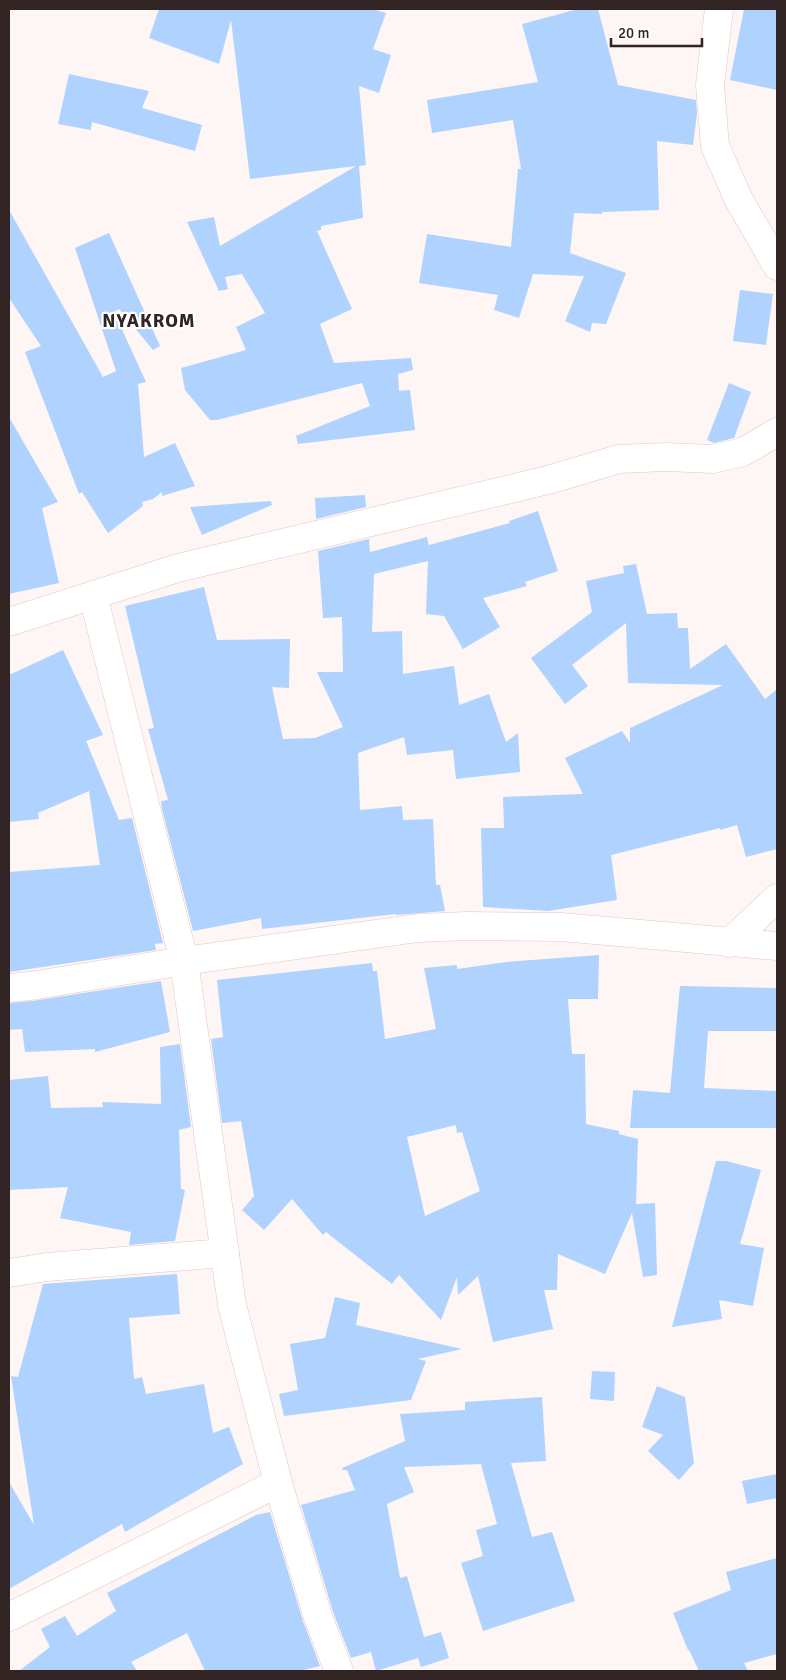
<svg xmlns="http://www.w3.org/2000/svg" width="786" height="1680" font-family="Signika,sans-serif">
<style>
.building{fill:#b0d2fe;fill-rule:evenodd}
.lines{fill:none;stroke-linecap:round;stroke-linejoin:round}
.minor-casing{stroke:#e8c3bf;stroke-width:29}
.tertiary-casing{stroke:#e8c3bf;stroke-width:29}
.minor{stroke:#fff;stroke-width:28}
.tertiary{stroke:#fff;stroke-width:28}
.labels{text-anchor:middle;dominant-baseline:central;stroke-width:4.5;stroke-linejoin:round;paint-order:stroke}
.district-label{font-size:19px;font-weight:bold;letter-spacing:1px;fill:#322423;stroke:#fff}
</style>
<rect width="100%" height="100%" fill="#fef6f5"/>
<g class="building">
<path d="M 159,9 L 373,9 L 386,13 L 373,49 L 391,55 L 379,93 L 359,86 L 366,165 L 359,166 L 363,218 L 321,226 L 321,230 L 317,231 L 352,309 L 320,324 L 334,363 L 411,358 L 413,370 L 398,374 L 399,391 L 410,390 L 415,430 L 298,444 L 296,436 L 370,406 L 362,383 L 217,420 L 210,420 L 185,390 L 181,368 L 246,350 L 236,327 L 265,313 L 242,274 L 225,277 L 228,289 L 219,291 L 187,222 L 214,217 L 220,246 L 356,166 L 250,179 L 231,20 L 219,64 L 149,38 Z"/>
<path d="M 578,9 L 598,9 L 618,85 L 696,100 L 697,114 L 693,145 L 657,141 L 659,210 L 602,212 L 602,214 L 574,213 L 570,253 L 626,273 L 606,324 L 592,323 L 590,332 L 565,321 L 584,276 L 533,274 L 519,318 L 494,310 L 498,295 L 419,283 L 427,234 L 511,247 L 518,169 L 521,169 L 513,120 L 432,133 L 427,100 L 538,82 L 522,24 Z"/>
<path d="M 744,9 L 777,9 L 777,90 L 730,80 Z"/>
<path d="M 69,74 L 149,91 L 142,108 L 202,125 L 195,151 L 92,122 L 91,130 L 58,124 Z"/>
<path d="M 9,210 L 103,377 L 116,371 L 75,248 L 109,233 L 160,346 L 153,350 L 119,309 L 114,312 L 146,382 L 138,384 L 144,457 L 175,443 L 195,486 L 162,496 L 162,492 L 153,499 L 142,502 L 143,506 L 108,533 L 82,492 L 79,494 L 25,352 L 41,346 L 9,298 Z"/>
<path d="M 740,290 L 773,294 L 766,345 L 733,341 Z"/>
<path d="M 729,383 L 751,392 L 734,438 L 714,443 L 707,440 Z"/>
<path d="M 9,417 L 58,502 L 42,508 L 59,583 L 9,594 Z"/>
<path d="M 365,495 L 366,507 L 316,519 L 315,498 Z"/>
<path d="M 271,501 L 272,505 L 202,535 L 190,507 Z"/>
<path d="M 538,511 L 558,571 L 525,582 L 527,586 L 483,598 L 500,627 L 463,649 L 444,616 L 426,614 L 428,561 L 374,574 L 372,632 L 402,631 L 403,674 L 454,666 L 459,705 L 489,694 L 506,742 L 518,733 L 520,772 L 456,779 L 453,750 L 407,755 L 404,737 L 358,753 L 360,810 L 402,806 L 403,820 L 433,819 L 436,885 L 440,885 L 445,911 L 396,915 L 396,914 L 262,929 L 261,918 L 193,931 L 162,809 L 161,801 L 168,800 L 148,729 L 154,728 L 125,606 L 204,587 L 217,640 L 290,639 L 289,688 L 272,687 L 283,739 L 315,738 L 343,727 L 317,672 L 343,672 L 342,617 L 323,618 L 318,551 L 369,539 L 370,552 L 427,537 L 429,547 L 429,545 L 510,523 L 509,521 Z"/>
<path d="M 636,564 L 647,614 L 677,613 L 678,628 L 688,628 L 690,669 L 726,644 L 765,699 L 777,689 L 777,849 L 746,857 L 737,825 L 720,830 L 720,828 L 611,855 L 617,900 L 548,911 L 483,907 L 481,828 L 504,828 L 503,797 L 583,794 L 565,758 L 622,731 L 630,743 L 630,728 L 723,685 L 628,683 L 626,623 L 572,665 L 588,686 L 565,704 L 531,658 L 592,612 L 586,581 L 624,573 L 623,566 Z"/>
<path d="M 63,650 L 103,735 L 86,741 L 119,820 L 132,818 L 163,943 L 155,944 L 156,950 L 9,972 L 9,872 L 100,865 L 89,791 L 38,813 L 39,819 L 9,822 L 9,675 Z"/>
<path d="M 599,955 L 598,999 L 568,999 L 572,1054 L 585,1054 L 586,1124 L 619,1131 L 619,1134 L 638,1139 L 636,1204 L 655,1203 L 657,1275 L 643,1277 L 632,1213 L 605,1274 L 558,1254 L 557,1290 L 544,1290 L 553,1329 L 493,1342 L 478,1276 L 458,1295 L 457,1277 L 441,1320 L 399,1275 L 392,1284 L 326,1232 L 323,1235 L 292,1199 L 264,1230 L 242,1210 L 254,1196 L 241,1121 L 222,1123 L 211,1039 L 223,1037 L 217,980 L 372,963 L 373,971 L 377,971 L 385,1039 L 436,1029 L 424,968 L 457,965 L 457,969 L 506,962 ZM 456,1125 L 457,1133 L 462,1132 L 480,1191 L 425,1216 L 407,1137 Z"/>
<path d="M 161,981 L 170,1032 L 95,1052 L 95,1049 L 25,1052 L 22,1029 L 9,1030 L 9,1003 L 32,1001 Z"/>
<path d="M 680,986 L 777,988 L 777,1031 L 708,1031 L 704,1088 L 777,1091 L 777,1128 L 630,1128 L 633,1090 L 670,1093 Z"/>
<path d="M 180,1044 L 191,1127 L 179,1130 L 181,1189 L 185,1190 L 175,1241 L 129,1245 L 131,1232 L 60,1218 L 68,1187 L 9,1190 L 9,1080 L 48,1076 L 51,1108 L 103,1107 L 102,1102 L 161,1104 L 160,1047 Z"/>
<path d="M 716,1161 L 726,1161 L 761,1170 L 740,1244 L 764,1248 L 753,1306 L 719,1300 L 722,1319 L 672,1327 Z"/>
<path d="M 177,1274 L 180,1314 L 129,1318 L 134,1379 L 142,1377 L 146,1394 L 204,1384 L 213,1433 L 229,1427 L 243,1464 L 125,1532 L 122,1524 L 9,1589 L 9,1482 L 34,1525 L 11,1376 L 18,1377 L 43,1284 Z"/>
<path d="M 335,1297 L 360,1303 L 356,1325 L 462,1349 L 418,1359 L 426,1361 L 411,1400 L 284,1416 L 279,1394 L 298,1390 L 290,1344 L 325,1338 Z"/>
<path d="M 592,1371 L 615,1372 L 614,1401 L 590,1399 Z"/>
<path d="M 657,1386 L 685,1397 L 694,1463 L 679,1480 L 648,1451 L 663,1435 L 642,1427 Z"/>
<path d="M 542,1397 L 546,1461 L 511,1463 L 532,1537 L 552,1532 L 575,1601 L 483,1631 L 461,1563 L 483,1556 L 476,1530 L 497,1524 L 481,1464 L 404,1467 L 414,1492 L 387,1504 L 400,1578 L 407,1576 L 424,1637 L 441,1632 L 449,1658 L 421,1667 L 418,1658 L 376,1671 L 371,1652 L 351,1658 L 333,1612 L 301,1505 L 355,1490 L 347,1470 L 343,1470 L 342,1468 L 405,1441 L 400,1414 L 465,1410 L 465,1402 Z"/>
<path d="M 777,1474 L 777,1498 L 747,1504 L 742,1481 Z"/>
<path d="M 270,1512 L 303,1621 L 320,1666 L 300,1671 L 205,1671 L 187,1633 L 131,1662 L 137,1671 L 19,1671 L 50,1647 L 41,1629 L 65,1616 L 77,1636 L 116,1611 L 107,1593 L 256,1515 Z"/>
<path d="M 777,1558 L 777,1654 L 744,1663 L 748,1671 L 699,1671 L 689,1650 L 688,1650 L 673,1613 L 731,1590 L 726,1572 Z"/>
</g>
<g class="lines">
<g class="minor-casing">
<g id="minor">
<path d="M 719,9 L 710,85 L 715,146 L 739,200 L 777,266"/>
<path d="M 93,595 L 184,961 L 232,1305 L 278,1483 L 318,1617 L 339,1671"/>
<path d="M 9,622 L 178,568 L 548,480 L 619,459 L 666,457 L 713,459 L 743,452 L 777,432"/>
<path d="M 729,943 L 777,898"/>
<path d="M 9,1273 L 47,1267 L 225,1253"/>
<path d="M 9,1617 L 278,1483"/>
</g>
</g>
<g class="tertiary-casing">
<path id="tertiary" d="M 9,988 L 30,986 L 184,961 L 418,928 L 467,926 L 561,927 L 777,946"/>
</g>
<use href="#minor" class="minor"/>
<use href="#tertiary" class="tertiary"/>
</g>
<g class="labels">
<g class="district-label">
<text x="149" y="321">NYAKROM</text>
</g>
</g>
<rect width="786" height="1680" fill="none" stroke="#322423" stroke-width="20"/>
<path d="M611 38v8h91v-8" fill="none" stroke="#322423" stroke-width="2.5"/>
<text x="618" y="38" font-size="15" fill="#322423" stroke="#ffffff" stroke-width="4" paint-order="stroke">20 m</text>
</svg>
